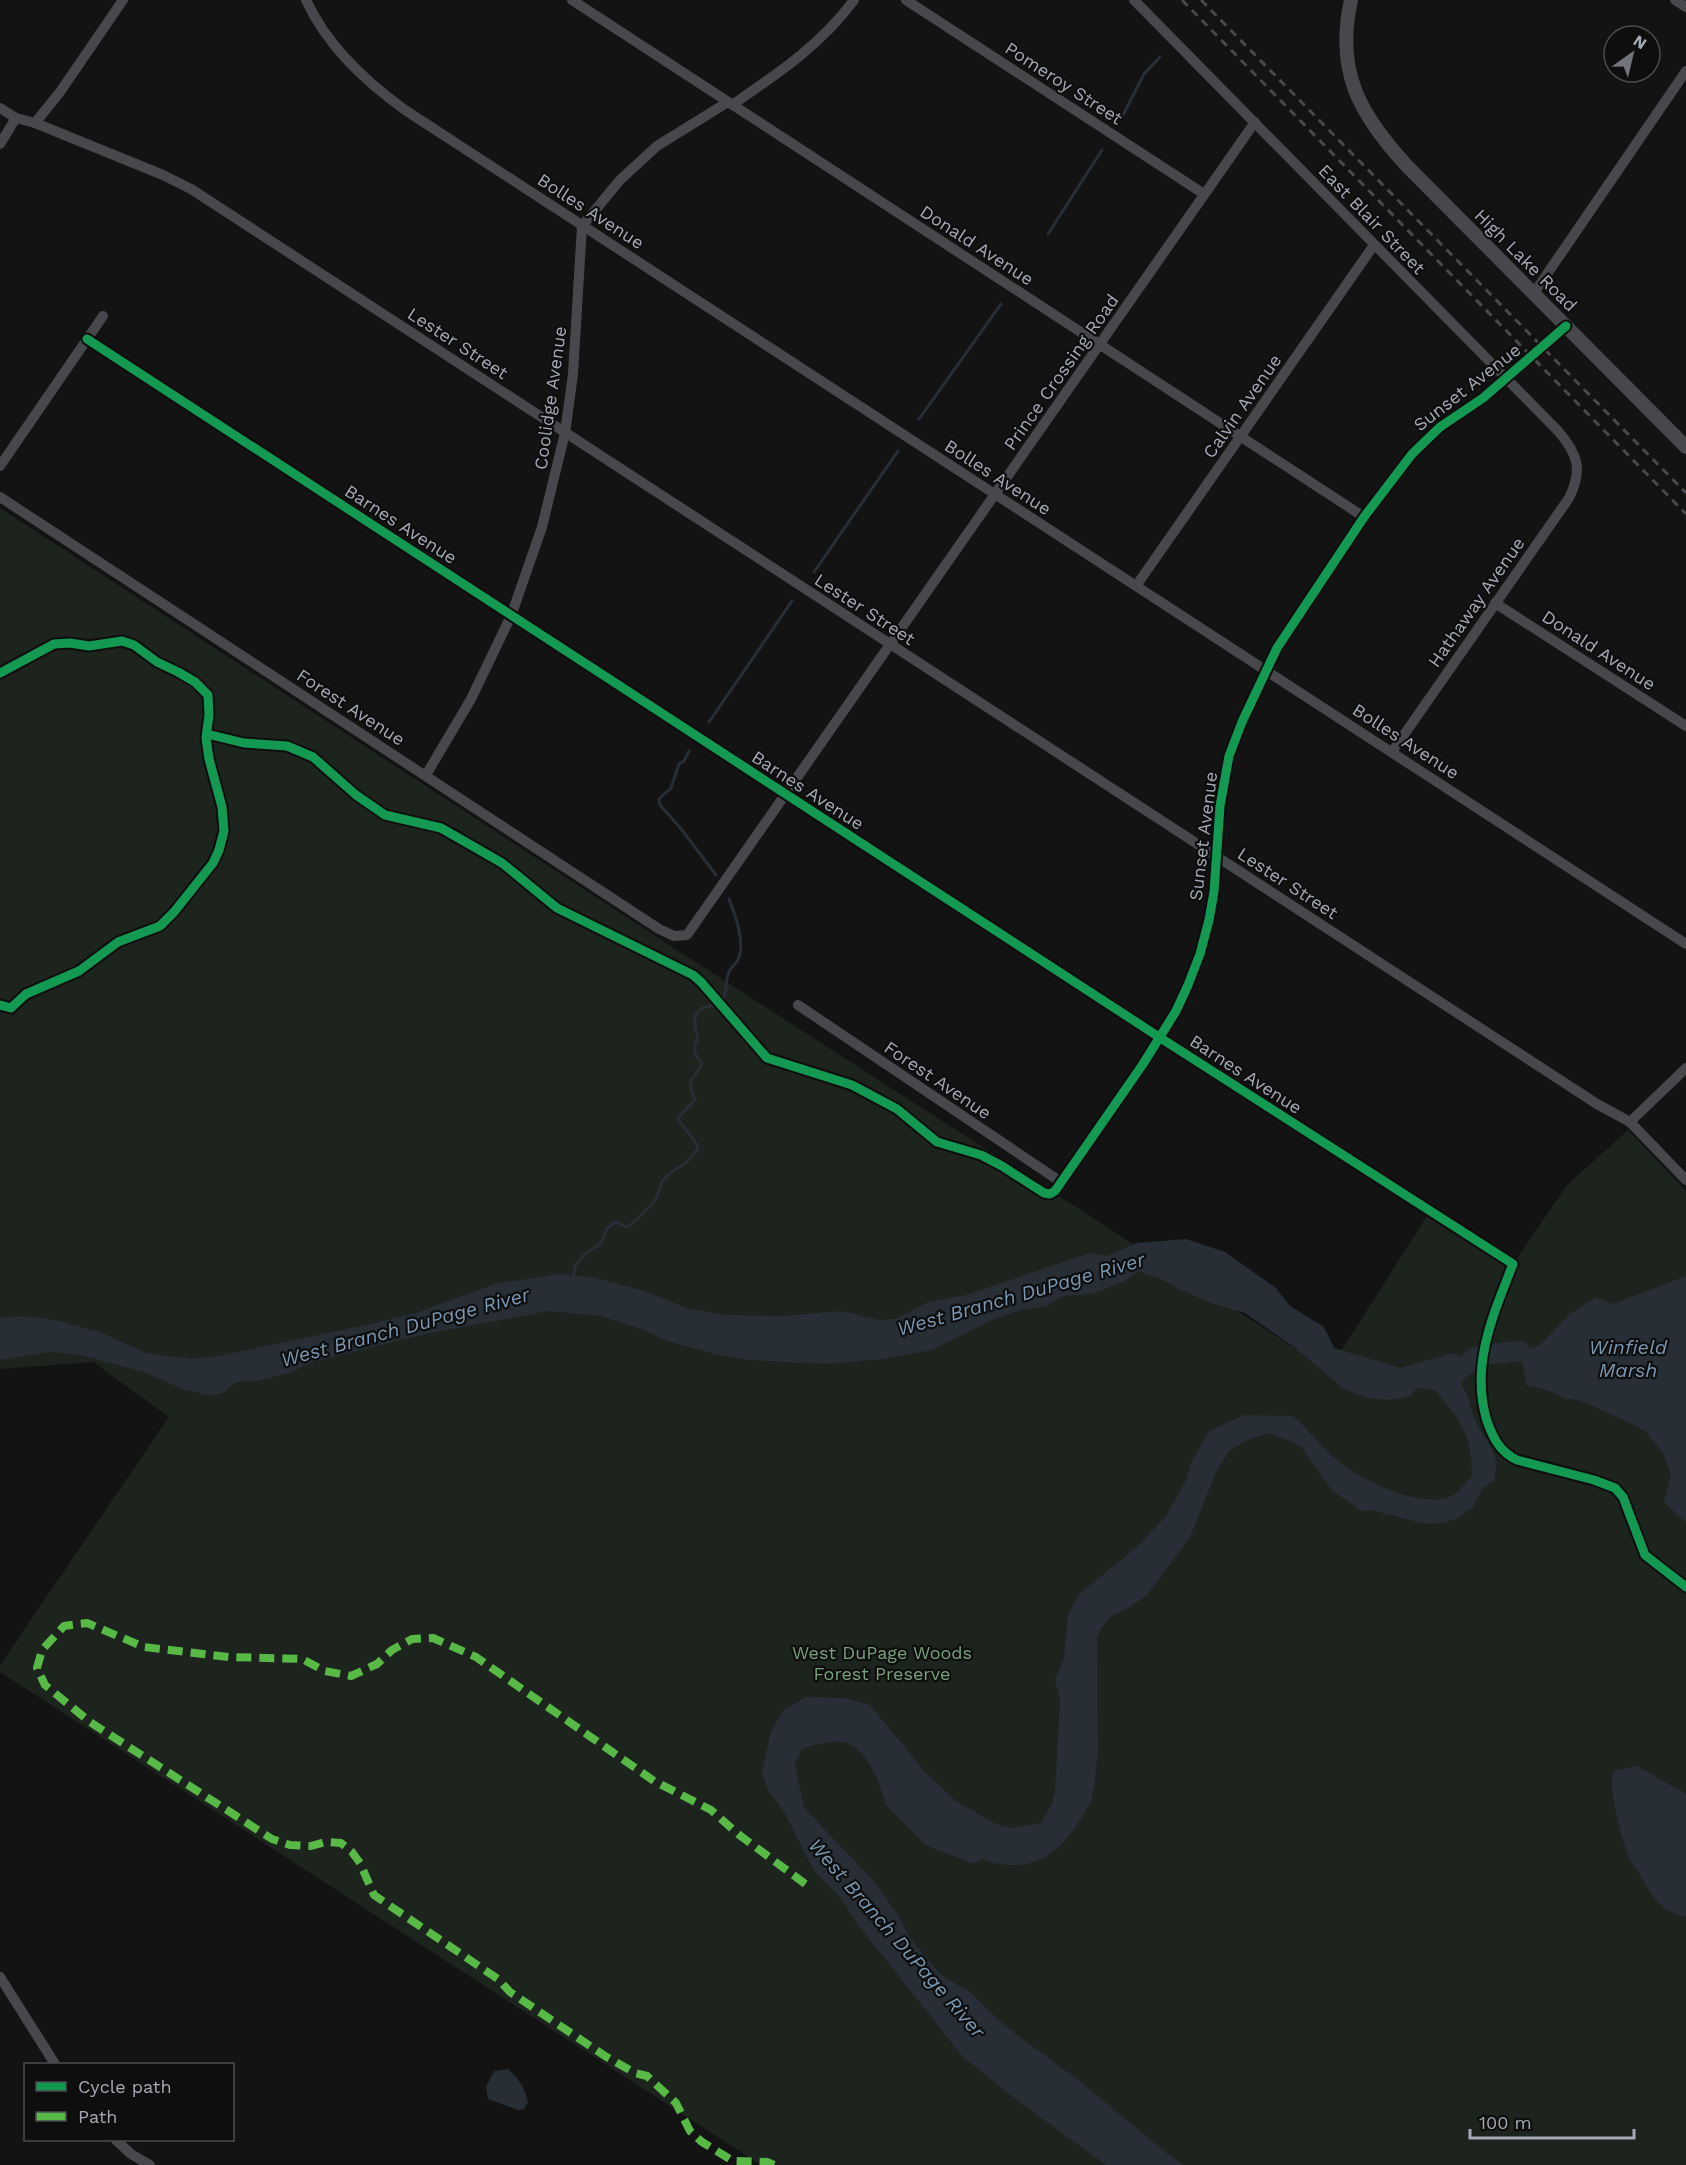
<svg xmlns="http://www.w3.org/2000/svg" width="1686" height="2165" font-family="'Work Sans',sans-serif">
<style>
.green{fill:#1d241e}
.water{fill:#272e35}
.lines{fill:none;stroke-linecap:round;stroke-linejoin:round}
.stream{stroke:#272e35;stroke-width:3}
.river{stroke:#272e35;stroke-width:20}
.minor{stroke:#47484c;stroke-width:10}
.tertiary{stroke:#47484c;stroke-width:14}
.rail{stroke:#48494c;stroke-width:3;stroke-dasharray:8 6;stroke-linecap:butt}
.quiet{stroke:#58b947;stroke-width:8;stroke-dasharray:15 8;stroke-linecap:butt}
.cycleway-casing{stroke:#0e0e0f;stroke-width:13}
.cycleway{stroke:#139951;stroke-width:9}
.labels{text-anchor:middle;dominant-baseline:central;stroke-width:4.5;stroke-linejoin:round;paint-order:stroke}
.street-label{font-size:18px;fill:#a4a9b5;stroke:#0e0e0f}
.park-label{font-size:18px;fill:#7aa17d;stroke:#0e0e0f}
.water-label{font-size:20px;font-style:italic;fill:#7997b2;stroke:#0e0e0f}
</style>
<rect width="100%" height="100%" fill="#131314"/>
<path class="green" d="M 0,508 L 683,954 L 1329,1370 L 1427,1216 L 1510,1269 L 1567,1185 L 1628,1130 L 1686,1191 L 1686,2165 L 761,2165 L 0,1672 L 0,1665 L 169,1417 L 93,1362 L 0,1369 Z"/>
<g class="water">
<path d="M 1186,1239 L 1225,1252 L 1276,1288 L 1290,1306 L 1324,1327 L 1334,1348 L 1400,1368 L 1453,1353 L 1462,1357 L 1465,1366 L 1462,1385 C 1471,1399 1469,1406 1475,1420 C 1485,1445 1502,1447 1494,1480 L 1483,1488 L 1473,1507 L 1458,1518 L 1443,1523 L 1425,1524 L 1373,1510 L 1362,1511 L 1332,1491 L 1301,1446 L 1270,1433 L 1249,1439 L 1230,1450 L 1216,1472 L 1190,1537 L 1148,1594 L 1130,1607 L 1111,1616 L 1100,1630 L 1097,1637 L 1098,1749 L 1094,1789 L 1092,1792 L 1093,1797 C 1081,1820 1066,1847 1041,1859 C 989,1885 916,1824 884,1787 C 872,1773 868,1755 851,1745 C 838,1737 815,1745 802,1749 L 795,1764 L 804,1808 L 873,1880 L 898,1915 L 910,1938 L 940,1974 L 971,1993 L 1004,2025 L 1082,2083 L 1164,2151 L 1183,2165 L 1106,2165 L 1017,2100 L 963,2057 L 859,1926 L 840,1897 L 816,1873 L 807,1858 L 785,1813 L 767,1789 L 762,1771 L 771,1731 L 784,1710 L 806,1697 L 845,1698 L 870,1705 L 925,1772 L 957,1802 L 996,1824 L 1012,1828 L 1041,1823 L 1053,1802 L 1053,1797 L 1055,1794 L 1060,1700 L 1055,1681 L 1064,1657 L 1068,1615 L 1079,1594 L 1138,1546 L 1166,1516 L 1186,1480 L 1190,1465 L 1209,1431 L 1244,1415 L 1293,1416 C 1310,1431 1325,1451 1343,1465 C 1365,1482 1430,1513 1456,1493 C 1461,1489 1467,1481 1472,1476 C 1472,1435 1461,1420 1435,1390 L 1418,1388 L 1408,1397 L 1390,1400 L 1369,1398 L 1344,1389 L 1294,1347 L 1245,1313 L 1208,1302 L 1175,1287 L 1161,1279 L 1138,1271 L 1125,1281 L 1092,1294 L 1062,1296 L 1047,1306 L 1021,1310 L 991,1320 L 932,1350 L 883,1359 L 828,1364 L 749,1360 L 719,1355 L 667,1341 L 647,1331 L 601,1316 L 549,1311 L 429,1333 L 316,1361 L 289,1373 L 253,1382 L 249,1380 L 234,1383 L 225,1392 L 210,1396 L 183,1389 L 144,1372 L 80,1355 L 49,1352 L 0,1360 L 0,1318 L 23,1316 L 55,1320 L 100,1332 L 146,1353 L 190,1359 L 219,1356 L 370,1324 L 416,1313 L 495,1284 L 558,1274 L 592,1277 L 644,1291 L 687,1308 L 723,1315 L 781,1316 L 842,1311 L 879,1320 L 896,1319 L 928,1302 L 966,1295 L 1090,1253 L 1107,1256 L 1136,1243 Z"/>
<path d="M 1686,1276 L 1686,1522 L 1664,1503 L 1671,1474 L 1663,1453 L 1644,1430 L 1589,1404 L 1573,1399 L 1566,1399 L 1550,1391 L 1527,1385 L 1520,1351 L 1539,1346 L 1570,1314 L 1596,1297 L 1613,1304 Z"/>
<path d="M 1637,1766 L 1686,1794 L 1686,1917 C 1677,1914 1668,1912 1661,1905 C 1650,1894 1645,1882 1637,1870 C 1635,1866 1631,1863 1629,1858 C 1622,1840 1608,1789 1613,1771 Z"/>
<path d="M 508,2069 C 520,2080 525,2088 528,2103 L 524,2109 L 518,2110 L 488,2099 L 486,2087 L 494,2071 Z"/>
</g>
<g class="lines">
<g class="stream">
<path d="M 1122,117 L 1144,74 L 1160,57"/>
<path d="M 1048,234 L 1102,150"/>
<path d="M 919,419 L 1001,304"/>
<path d="M 814,572 L 898,451"/>
<path d="M 709,722 L 792,601"/>
<path d="M 689,751 L 684,761 L 679,764 L 671,788 L 659,799 L 660,805 L 682,830 L 716,875"/>
<path d="M 573,1276 L 576,1264 L 583,1256 L 601,1243 L 607,1228 L 616,1222 L 627,1227 C 635,1222 653,1205 657,1196 C 660,1190 659,1184 664,1179 C 675,1166 689,1166 698,1147 C 693,1136 685,1130 678,1119 L 684,1111 L 695,1100 C 686,1078 692,1082 702,1064 C 695,1056 692,1048 698,1038 C 695,1027 690,1012 705,1007 C 710,1006 715,1006 720,1004 C 729,992 724,983 729,972 C 731,967 736,964 738,960 C 746,943 735,915 729,899"/>
</g>
<g class="river">
<path d="M 1490,1354 L 1520,1351"/>
<path d="M 1449,1379 L 1476,1357"/>
<path d="M 886,1773 L 895,1800 L 932,1837 L 973,1853"/>
</g>
<g class="minor">
<path d="M 306,0 C 327,46 365,81 405,110 L 1686,944"/>
<path d="M 572,0 L 1364,517"/>
<path d="M 906,0 L 1204,194"/>
<path d="M 1134,0 L 1558,431 C 1578,454 1583,470 1569,498 L 1392,752"/>
<path d="M 1675,0 L 1686,7"/>
<path d="M 732,105 C 777,74 821,45 854,0"/>
<path d="M 0,108 L 16,118 L 35,123 L 163,175 L 191,189 L 1597,1104 L 1630,1122 L 1686,1180"/>
<path d="M 35,123 L 60,92 L 123,0"/>
<path d="M 0,144 L 16,118"/>
<path d="M 1534,293 L 1686,71"/>
<path d="M 87,339 L 1159,1037 L 1513,1264"/>
<path d="M 0,466 L 103,316"/>
<path d="M 0,497 L 659,929 L 674,936 L 687,935 L 1255,122"/>
<path d="M 1136,586 L 1374,245"/>
<path d="M 1495,603 L 1686,726"/>
<path d="M 426,775 L 471,699 L 511,616 L 542,527 L 565,433 L 573,374 L 582,226 L 620,180 L 657,146 L 728,102"/>
<path d="M 798,1005 L 1061,1182 L 1143,1064 L 1176,1011 L 1188,985 L 1200,954 L 1209,920 L 1214,892 L 1220,806 L 1229,756 L 1242,722 L 1277,648 L 1364,517 L 1412,454 L 1440,427 L 1483,398 L 1566,326"/>
<path d="M 1630,1122 L 1686,1068"/>
<path d="M 0,1977 L 55,2064"/>
<path d="M 116,2140 L 131,2154 L 150,2165"/>
</g>
<path class="tertiary" d="M 1351,0 C 1335,72 1360,115 1407,166 L 1686,447"/>
<g class="rail">
<path d="M 1182,0 L 1686,514"/>
<path d="M 1201,0 L 1686,493"/>
</g>
<path class="quiet" d="M 774,2165 L 767,2162 L 733,2161 L 702,2142 L 690,2131 L 676,2103 L 647,2076 L 635,2073 L 605,2056 L 510,1992 L 498,1979 L 374,1895 L 360,1863 L 352,1852 L 341,1843 L 325,1842 L 311,1846 L 290,1845 L 272,1839 L 90,1722 L 45,1685 L 37,1668 L 42,1650 L 64,1626 L 87,1623 L 144,1647 L 229,1657 L 302,1659 L 325,1671 L 351,1676 L 377,1664 L 392,1650 L 412,1639 L 433,1638 L 476,1657 L 654,1781 L 711,1810 L 738,1834 L 808,1886"/>
<g class="cycleway-casing">
<g id="cycleway">
<path d="M 87,339 L 1159,1037 L 1513,1264 C 1493,1315 1470,1366 1487,1421 C 1493,1438 1500,1452 1517,1460 L 1594,1480 L 1615,1488 L 1623,1497 L 1645,1555 L 1686,1587"/>
<path d="M 0,673 L 54,644 L 70,643 L 89,646 L 122,641 L 134,645 L 157,662 L 178,672 L 195,682 L 208,695 L 209,715 L 206,738 L 209,759 L 222,807 L 224,831 L 219,850 L 213,863 L 174,912 L 160,926 L 118,942 L 79,971 L 26,994 L 11,1008 L 0,1005"/>
<path d="M 207,734 L 244,743 L 287,746 L 313,757 L 356,795 L 385,815 L 441,828 L 502,863 L 557,908 L 693,975 L 701,982 L 767,1058 L 852,1085 L 897,1109 L 937,1142 L 981,1155 L 1002,1166 L 1044,1193 L 1050,1194 L 1055,1191 L 1143,1064 L 1176,1011 L 1188,985 L 1200,954 L 1209,920 L 1214,892 L 1220,806 L 1229,756 L 1242,722 L 1277,648 L 1364,517 L 1412,454 L 1440,427 L 1483,398 L 1566,326"/>
</g>
</g>
<use href="#cycleway" class="cycleway"/>
</g>
<g class="labels">
<g class="street-label">
<text transform="translate(1064 83) rotate(33)">Pomeroy Street</text>
<text transform="translate(591 211) rotate(33)">Bolles Avenue</text>
<text transform="translate(1372 219) rotate(46)">East Blair Street</text>
<text transform="translate(977 245) rotate(33)">Donald Avenue</text>
<text transform="translate(1526 260) rotate(45)">High Lake Road</text>
<text transform="translate(458 343) rotate(33)">Lester Street</text>
<text transform="translate(1061 372) rotate(-55)">Prince Crossing Road</text>
<text transform="translate(1467 387) rotate(-38)">Sunset Avenue</text>
<text transform="translate(550 398) rotate(-82)">Coolidge Avenue</text>
<text transform="translate(1242 406) rotate(-55)">Calvin Avenue</text>
<text transform="translate(998 477) rotate(33)">Bolles Avenue</text>
<text transform="translate(401 524) rotate(33)">Barnes Avenue</text>
<text transform="translate(1476 602) rotate(-55)">Hathaway Avenue</text>
<text transform="translate(865 609) rotate(33)">Lester Street</text>
<text transform="translate(1599 650) rotate(33)">Donald Avenue</text>
<text transform="translate(351 707) rotate(33)">Forest Avenue</text>
<text transform="translate(1406 741) rotate(33)">Bolles Avenue</text>
<text transform="translate(808 790) rotate(33)">Barnes Avenue</text>
<text transform="translate(1203 836) rotate(-83)">Sunset Avenue</text>
<text transform="translate(1288 883) rotate(33)">Lester Street</text>
<text transform="translate(1246 1074) rotate(33)">Barnes Avenue</text>
<text transform="translate(938 1080) rotate(34)">Forest Avenue</text>
</g>
<g class="park-label">
<text x="882" y="1652">West DuPage Woods<tspan x="882" dy="21">Forest Preserve</tspan></text>
</g>
<g class="water-label">
<text transform="translate(1021 1294) rotate(-16)">West Branch DuPage River</text>
<text transform="translate(405 1327) rotate(-15)">West Branch DuPage River</text>
<text x="1628" y="1347">Winfield<tspan x="1628" dy="23">Marsh</tspan></text>
<text transform="translate(897 1938) rotate(49)">West Branch DuPage River</text>
</g>
</g>
<rect x="24" y="2063" width="210" height="78" fill="#0e0e0f" stroke="#4a4c51" stroke-width="1.5"/>
<rect x="36" y="2082" width="30" height="9" fill="#139951" stroke="#4a4c51" stroke-width="1.5"/>
<text x="78" y="2093" font-size="18" fill="#a4a9b5">Cycle path</text>
<rect x="36" y="2112" width="30" height="9" fill="#58b947" stroke="#4a4c51" stroke-width="1.5"/>
<text x="78" y="2123" font-size="18" fill="#a4a9b5">Path</text>
<g transform="translate(1632 54) rotate(34)"><circle r="28" fill="#0e0e0f" stroke="#4a4c51" stroke-width="1.5"/>
<path d="M0-4.5L10 22L0 15L-10 22Z" fill="#71747d"/>
<text y="-9" font-size="16" font-weight="bold" text-anchor="middle" fill="#a4a9b5">N</text>
</g>
<path d="M1470 2129v9h164v-9" fill="none" stroke="#a4a9b5" stroke-width="3"/>
<text x="1479" y="2129" font-size="18" fill="#a4a9b5" stroke="#0e0e0f" stroke-width="4.5" paint-order="stroke">100 m</text>
</svg>
